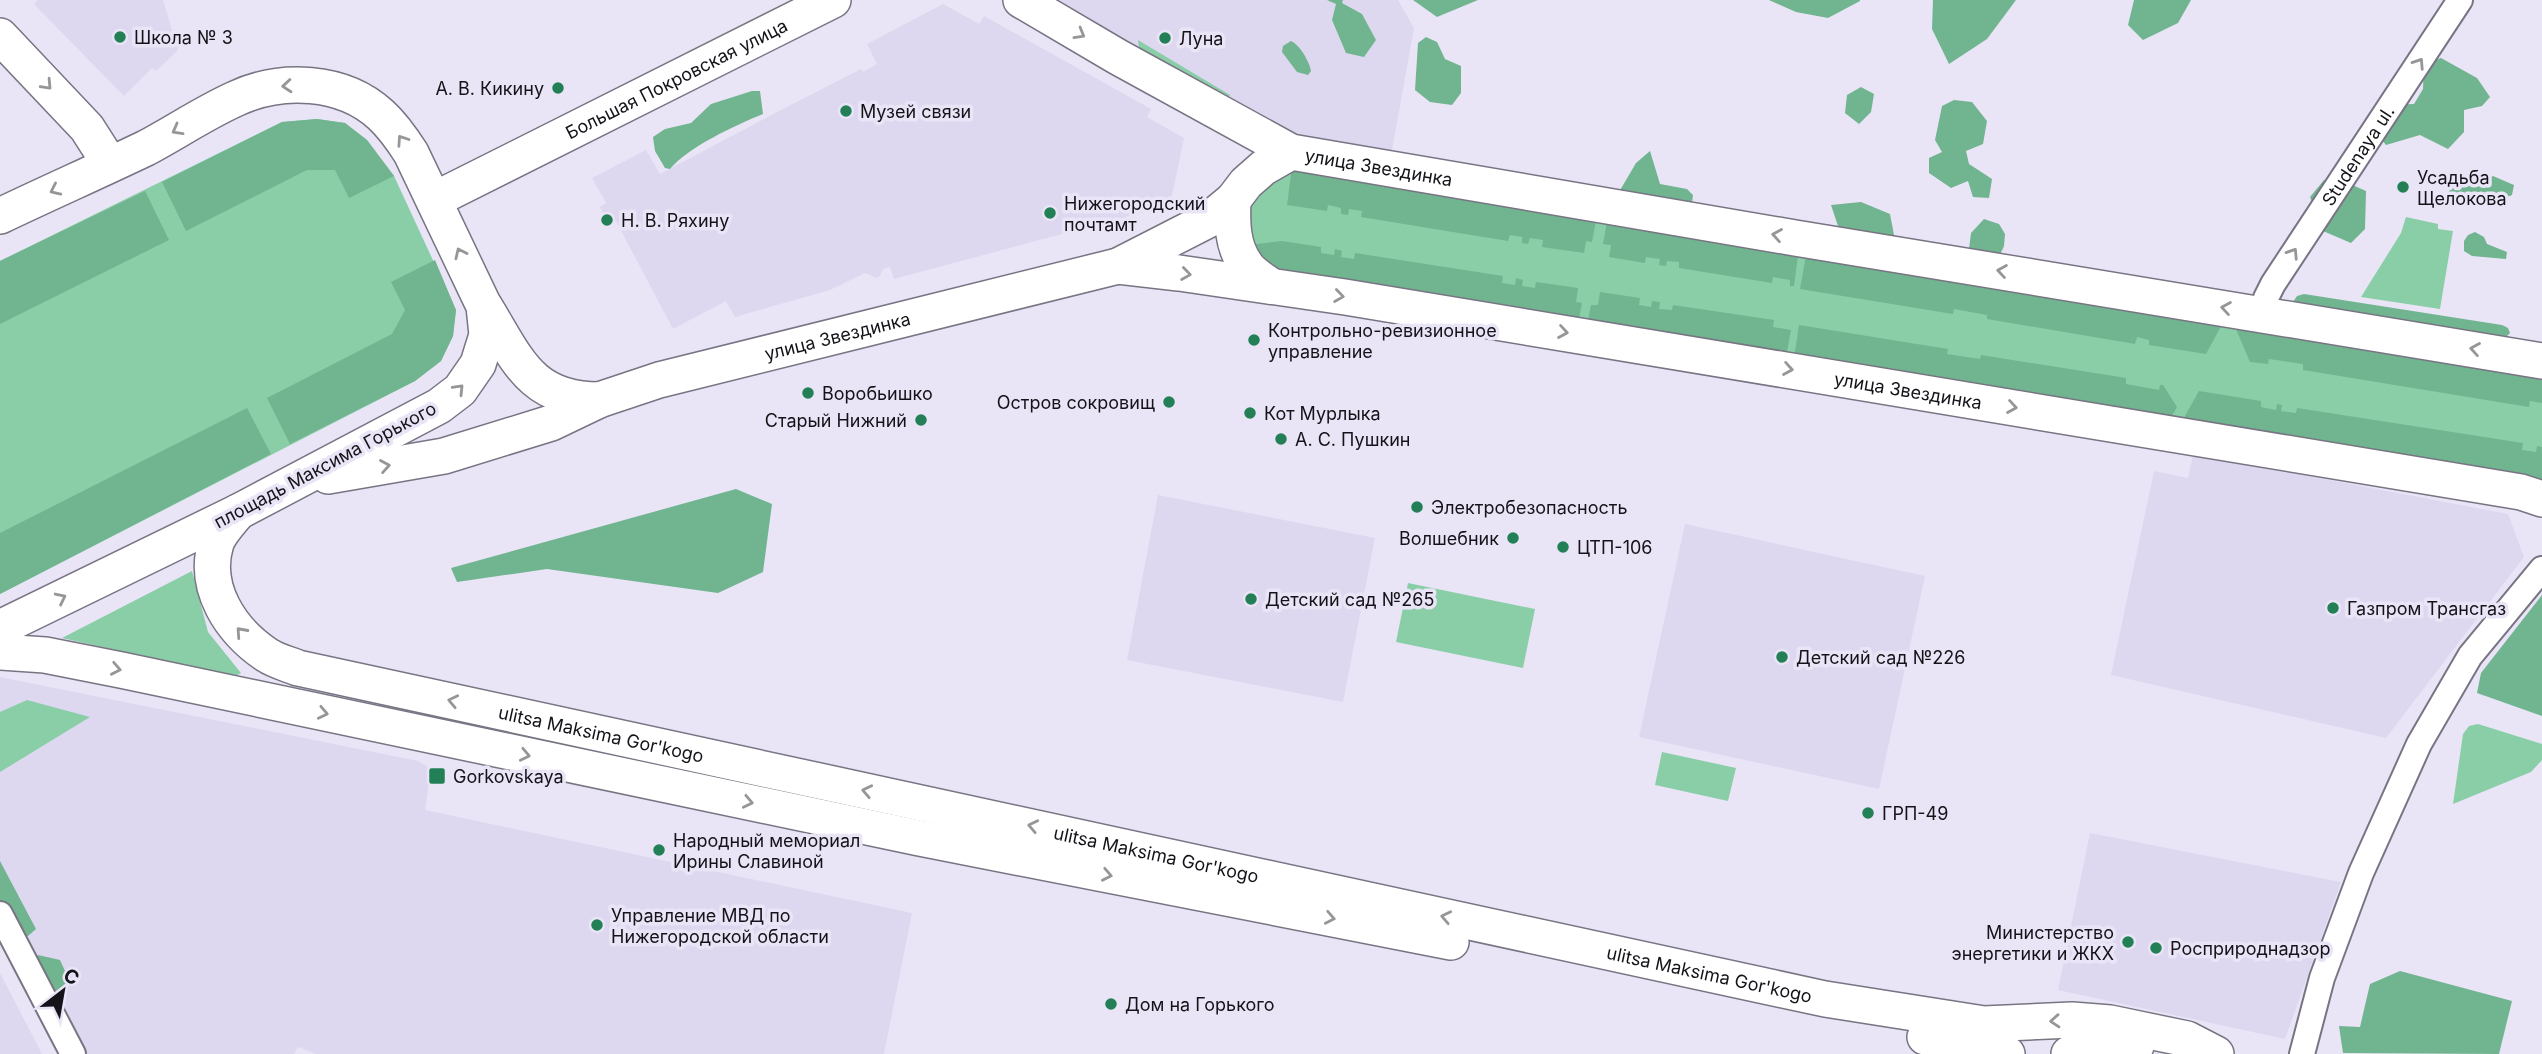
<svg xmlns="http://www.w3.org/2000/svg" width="2542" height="1054" font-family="Inter,sans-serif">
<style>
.built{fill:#ddd8f0}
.green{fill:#8acea8}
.forest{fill:#71b490}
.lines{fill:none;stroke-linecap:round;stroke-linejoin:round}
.street-casing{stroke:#787483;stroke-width:28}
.secondary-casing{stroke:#787483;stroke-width:38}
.street{stroke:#fff;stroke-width:24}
.secondary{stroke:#fff;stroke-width:35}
.oneway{stroke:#969598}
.poi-dot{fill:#238056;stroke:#e9e5f6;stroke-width:2.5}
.labels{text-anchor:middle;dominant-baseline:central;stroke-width:7;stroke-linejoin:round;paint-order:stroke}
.poi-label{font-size:18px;fill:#151319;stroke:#e9e5f6;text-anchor:start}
.street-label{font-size:18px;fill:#151319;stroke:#e9e5f6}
</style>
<rect width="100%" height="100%" fill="#e9e5f6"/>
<g class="built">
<path d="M 38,0 L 163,0 L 178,50 L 156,71 L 152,68 L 124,96 L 34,4 Z"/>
<path d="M 1058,0 L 1398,0 L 1414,28 L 1392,150 L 1288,133 L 1268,125 Z"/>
<path d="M 943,4 L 979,24 L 984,16 L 1151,109 L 1147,117 L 1184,138 L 1170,205 L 894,279 L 890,267 L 883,269 L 880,276 L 877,278 L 865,273 L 830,290 L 735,317 L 726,301 L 673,329 L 616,221 L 609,224 L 600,207 L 606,203 L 592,178 L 646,150 L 660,174 L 779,111 L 861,69 L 863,72 L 877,64 L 867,44 Z"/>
<path d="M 2193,454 L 2508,514 L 2524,557 L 2386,738 L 2111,675 L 2154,471 L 2188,478 Z"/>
<path d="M 1158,495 L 1375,538 L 1343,702 L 1127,660 Z"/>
<path d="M 1685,524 L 1925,576 L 1879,789 L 1639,737 Z"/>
<path d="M 0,677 L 418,761 L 431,769 L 425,810 L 912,913 L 884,1054 L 316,1054 L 298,1047 L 294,1054 L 85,1054 L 0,889 Z"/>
<path d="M 2090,833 L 2341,882 L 2285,1039 L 2058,990 Z"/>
<path d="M 0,973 L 42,1054 L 0,1054 Z"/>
</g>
<g class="green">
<path d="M 1138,40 L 1230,95 L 1227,100 L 1139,48 Z"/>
<path d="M 317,119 L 345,123 L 367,140 L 394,176 L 456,310 L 453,336 L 441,361 L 415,381 L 0,594 L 0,261 L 282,122 Z"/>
<path d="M 1284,169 L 2542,372 L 2542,480 L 1262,269 L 1243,223 L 1245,210 Z"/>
<path d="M 2406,217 L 2438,224 L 2438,229 L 2453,231 L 2440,309 L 2361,297 L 2401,233 Z"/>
<path d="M 192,571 L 208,632 L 241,673 L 234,677 L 62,638 Z"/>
<path d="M 1408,583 L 1535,609 L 1523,668 L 1396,642 Z"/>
<path d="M 27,700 L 90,717 L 0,772 L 0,712 Z"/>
<path d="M 2478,724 L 2542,744 L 2542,760 L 2531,772 L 2453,804 L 2463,734 L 2469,726 Z"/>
<path d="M 1662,752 L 1736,768 L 1728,801 L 1655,785 Z"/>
</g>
<g class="forest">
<path d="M 1327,0 L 1343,0 L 1342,3 L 1362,14 L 1376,40 L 1364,57 L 1346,53 L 1332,20 L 1336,4 Z"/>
<path d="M 1413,0 L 1478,0 L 1437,17 Z"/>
<path d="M 1769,0 L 1860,0 L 1860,1 L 1828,18 L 1796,12 Z"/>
<path d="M 1933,0 L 2016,0 L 1987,39 L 1949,64 L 1932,29 Z"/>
<path d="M 2134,0 L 2191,0 L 2178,23 L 2143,40 L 2128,25 Z"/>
<path d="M 1426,37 L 1437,42 L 1445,59 L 1461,66 L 1461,93 L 1452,105 L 1430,102 L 1415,90 L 1418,43 Z"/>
<path d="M 1291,41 C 1300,45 1309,61 1311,71 L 1308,75 L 1297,72 L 1282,52 L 1283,46 Z"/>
<path d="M 2441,58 L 2477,78 L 2490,97 L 2482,106 L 2464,110 L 2464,132 L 2448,149 L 2420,135 L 2386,145 L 2374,130 L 2386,105 L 2414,104 L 2423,89 L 2424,64 Z"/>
<path d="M 1861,87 L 1874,94 L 1871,112 L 1859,124 L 1845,113 L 1847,95 Z"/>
<path d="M 752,91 L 760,91 L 763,114 C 736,125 688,147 670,169 L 665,168 L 655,151 L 653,137 L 665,129 L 691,123 L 711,104 Z"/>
<path d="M 1954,100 L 1972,102 L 1987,121 L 1983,144 L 1966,151 L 1969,164 L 1992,179 L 1989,198 L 1973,197 L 1968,181 L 1951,188 L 1929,173 L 1929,158 L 1942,152 L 1935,140 L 1942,106 Z"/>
<path d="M 317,119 L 345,123 L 367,140 L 394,176 L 349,198 L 335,170 L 307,170 L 186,231 L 162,182 L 282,122 Z"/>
<path d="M 1650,151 L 1660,184 L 1687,189 L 1693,195 L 1692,203 L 1619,192 L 1636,163 Z"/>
<path d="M 1292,167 L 1597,215 L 1592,242 L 1586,241 L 1584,253 L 1542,247 L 1543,240 L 1530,238 L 1528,244 L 1522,243 L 1522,237 L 1510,235 L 1508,241 L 1361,217 L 1362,211 L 1349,209 L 1348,215 L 1341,214 L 1341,208 L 1328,205 L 1327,211 L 1287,205 Z"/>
<path d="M 2493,176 L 2514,185 L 2512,195 L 2507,197 L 2486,195 L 2485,199 L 2456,196 L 2451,206 L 2446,204 L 2449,191 L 2456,184 C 2476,187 2476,186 2493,176 Z"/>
<path d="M 2324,180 L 2350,184 L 2366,191 L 2365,229 L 2351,243 L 2323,231 L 2310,197 Z"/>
<path d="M 145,191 L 169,240 L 0,324 L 0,261 Z"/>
<path d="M 1861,202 L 1890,214 L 1894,235 L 1879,241 L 1839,229 L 1831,205 Z"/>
<path d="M 1608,216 L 1799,248 L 1794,286 L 1790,286 L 1790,280 L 1773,277 L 1772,283 L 1679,268 L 1679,262 L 1667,261 L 1666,266 L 1659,265 L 1660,259 L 1646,257 L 1645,263 L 1609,257 L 1611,245 L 1603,244 Z"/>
<path d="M 1984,219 L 1999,224 L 2005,234 L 2004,246 L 1998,259 L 1980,257 L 1969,249 L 1971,233 Z"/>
<path d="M 2475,232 L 2484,237 L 2487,244 L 2507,252 L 2506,259 L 2472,256 L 2464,251 L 2464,241 L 2468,235 Z"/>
<path d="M 1282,241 L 1321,247 L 1321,253 L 1334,255 L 1335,249 L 1342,251 L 1341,257 L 1354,259 L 1355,253 L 1503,276 L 1502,283 L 1515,285 L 1516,278 L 1523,280 L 1522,286 L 1535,288 L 1536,282 L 1578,288 L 1576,302 L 1582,303 L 1578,324 L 1276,275 L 1247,245 Z"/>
<path d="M 1807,250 L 2225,319 L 2206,354 L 2149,345 L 2149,340 L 2137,337 L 2135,344 L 1987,319 L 1987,315 L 1954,309 L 1953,314 L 1800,289 Z"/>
<path d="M 435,260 L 456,310 L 453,336 L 441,361 L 415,381 L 290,444 L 267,398 L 392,334 L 405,310 L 391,282 Z"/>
<path d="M 1600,292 L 1640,298 L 1639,305 L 1651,307 L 1652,301 L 1660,302 L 1659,309 L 1672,310 L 1673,305 L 1774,320 L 1773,327 L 1791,330 L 1786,357 L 1587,326 L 1591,305 L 1598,305 Z"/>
<path d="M 2304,294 L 2502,325 L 2508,328 L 2510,333 L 2506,337 L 2295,308 L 2293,302 L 2297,296 Z"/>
<path d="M 1799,325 L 1948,349 L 1947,354 L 1980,359 L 1981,355 L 2126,378 L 2126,384 L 2159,390 L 2160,385 L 2163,385 L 2177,407 L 2169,421 L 1794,358 Z"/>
<path d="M 2235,327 L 2542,372 L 2542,403 L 2530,401 L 2529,407 L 2303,370 L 2303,364 L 2269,359 L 2268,364 L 2250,362 Z"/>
<path d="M 2199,391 L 2261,401 L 2261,407 L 2276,410 L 2277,404 L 2282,405 L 2281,411 L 2296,413 L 2297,408 L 2523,443 L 2522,450 L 2536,452 L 2537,446 L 2542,447 L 2542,480 L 2181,423 Z"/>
<path d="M 247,408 L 271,454 L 0,594 L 0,533 Z"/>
<path d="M 736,489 L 772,504 L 763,572 L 718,593 L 547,569 L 457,582 L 451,568 Z"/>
<path d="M 2542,595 L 2542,716 L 2477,693 L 2481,673 Z"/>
<path d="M 0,861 L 36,929 L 21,942 L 0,925 Z"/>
<path d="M 38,955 L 60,960 L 70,982 L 58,998 L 35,995 L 25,974 Z"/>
<path d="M 2400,971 L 2512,1001 L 2499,1054 L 2343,1053 L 2339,1026 L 2360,1027 L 2370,984 Z"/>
</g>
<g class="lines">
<g class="street-casing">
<g id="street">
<path id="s1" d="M 2263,314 L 2266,298 L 2273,284 L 2460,0"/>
<path d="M 0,914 L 73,1054"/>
<path d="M 2302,1054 L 2322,978 L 2361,873 L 2419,744 L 2470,656 L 2542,569"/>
</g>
</g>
<g class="secondary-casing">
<g id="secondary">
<path id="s2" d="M 1021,0 L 1118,57 L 1291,152 L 1795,238 L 2542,361"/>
<path d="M 0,36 L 87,128 L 110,164"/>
<path id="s3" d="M 434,200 L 833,0"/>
<path d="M 1233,200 C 1232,222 1232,246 1246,265 C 1251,273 1263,280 1271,286"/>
<path d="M 0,216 C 48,193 98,171 146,148 C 176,132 204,113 235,99 C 281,77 343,80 381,115 C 393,126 402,139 411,153 L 484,306 L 487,335 L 478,364 L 460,390 L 439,406 L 238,512 L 0,628"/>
<path id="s4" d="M 1118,266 L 1179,273 L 1345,297 L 2521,492 L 2542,499"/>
<path d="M 485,307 C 517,359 530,400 599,400"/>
<path id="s5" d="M 328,476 L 444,456 L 551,423 L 599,400 L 659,380 L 1118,266 L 1210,219 L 1233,200 L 1246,183 L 1263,168 L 1291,152"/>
<path id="s6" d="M 238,512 C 231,521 220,532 216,543 C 202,588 231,631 267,655 C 276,661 288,664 298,668 L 1825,999 L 1984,1024 L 2072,1020 L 2110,1023 L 2187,1039 L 2216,1054"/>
<path d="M 0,652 L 45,655 L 121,670 L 919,838 L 1451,942"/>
<path d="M 1925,1037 L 2007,1054"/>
<path d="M 2069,1054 C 2091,1044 2112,1039 2136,1046"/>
</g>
</g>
<use href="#street" class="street"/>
<use href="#secondary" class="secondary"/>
</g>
<defs><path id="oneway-chevron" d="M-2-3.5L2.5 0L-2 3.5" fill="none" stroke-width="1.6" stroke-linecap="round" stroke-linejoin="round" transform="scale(1.75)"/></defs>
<g class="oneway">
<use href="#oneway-chevron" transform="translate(1080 34) rotate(30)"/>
<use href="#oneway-chevron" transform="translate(2419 63) rotate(-57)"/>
<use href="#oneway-chevron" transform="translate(47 85) rotate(47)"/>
<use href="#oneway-chevron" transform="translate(287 86) rotate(175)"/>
<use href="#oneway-chevron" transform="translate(177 130) rotate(151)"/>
<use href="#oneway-chevron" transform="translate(402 140) rotate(-124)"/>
<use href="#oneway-chevron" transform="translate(55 190) rotate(155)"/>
<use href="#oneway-chevron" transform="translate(1777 235) rotate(-170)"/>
<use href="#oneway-chevron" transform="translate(460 253) rotate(-115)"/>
<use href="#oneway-chevron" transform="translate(2293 253) rotate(-57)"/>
<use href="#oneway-chevron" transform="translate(2002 271) rotate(-171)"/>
<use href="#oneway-chevron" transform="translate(1186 274) rotate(8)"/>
<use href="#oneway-chevron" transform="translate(1339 296) rotate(8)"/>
<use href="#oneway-chevron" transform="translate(2226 308) rotate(-171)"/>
<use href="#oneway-chevron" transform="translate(1563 332) rotate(9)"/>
<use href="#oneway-chevron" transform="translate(2475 349) rotate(-170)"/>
<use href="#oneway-chevron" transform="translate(1788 369) rotate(10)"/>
<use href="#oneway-chevron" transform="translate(459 389) rotate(-46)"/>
<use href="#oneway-chevron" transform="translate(2012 407) rotate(9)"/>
<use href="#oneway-chevron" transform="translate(385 466) rotate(-10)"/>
<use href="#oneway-chevron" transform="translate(61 598) rotate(-26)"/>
<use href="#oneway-chevron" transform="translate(241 632) rotate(-132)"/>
<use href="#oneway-chevron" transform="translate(116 669) rotate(11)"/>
<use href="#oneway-chevron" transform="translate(453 701) rotate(-168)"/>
<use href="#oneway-chevron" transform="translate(323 713) rotate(12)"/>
<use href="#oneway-chevron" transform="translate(525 755) rotate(12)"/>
<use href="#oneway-chevron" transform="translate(867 791) rotate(-168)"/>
<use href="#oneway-chevron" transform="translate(748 802) rotate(12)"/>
<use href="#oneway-chevron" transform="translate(1033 826) rotate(-168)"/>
<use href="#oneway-chevron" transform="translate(1107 875) rotate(11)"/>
<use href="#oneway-chevron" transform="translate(1446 917) rotate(-168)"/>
<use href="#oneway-chevron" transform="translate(1330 918) rotate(11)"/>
<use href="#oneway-chevron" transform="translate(2055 1021) rotate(176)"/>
</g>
<g class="poi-dot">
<circle cx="120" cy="37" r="7"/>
<circle cx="1165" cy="38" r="7"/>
<circle cx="558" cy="88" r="7"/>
<circle cx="846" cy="111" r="7"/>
<circle cx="2403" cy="187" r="7"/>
<circle cx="1050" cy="213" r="7"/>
<circle cx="607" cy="220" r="7"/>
<circle cx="1254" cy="340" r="7"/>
<circle cx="808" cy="393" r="7"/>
<circle cx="1169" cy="402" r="7"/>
<circle cx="1250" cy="413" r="7"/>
<circle cx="921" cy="420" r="7"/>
<circle cx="1281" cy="439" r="7"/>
<circle cx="1417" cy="507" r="7"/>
<circle cx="1513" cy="538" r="7"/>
<circle cx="1563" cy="547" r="7"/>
<circle cx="1251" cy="599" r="7"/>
<circle cx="2333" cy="608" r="7"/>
<circle cx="1782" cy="657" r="7"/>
<rect x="428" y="767" width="18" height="18" rx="3.5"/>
<circle cx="1868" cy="813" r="7"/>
<circle cx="659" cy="850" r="7"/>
<circle cx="597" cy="925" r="7"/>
<circle cx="2128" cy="942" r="7"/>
<circle cx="2156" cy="948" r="7"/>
<circle cx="1111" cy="1004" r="7"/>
</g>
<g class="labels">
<g class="poi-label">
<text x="134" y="37">Школа № 3</text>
<text x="1179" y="38">Луна</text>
<text x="544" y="88" text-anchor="end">А. В. Кикину</text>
<text x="860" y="111">Музей связи</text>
<text x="2417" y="177">Усадьба<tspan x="2417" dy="21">Щелокова</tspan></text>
<text x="1064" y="203">Нижегородский<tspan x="1064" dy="21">почтамт</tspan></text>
<text x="621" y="220">Н. В. Ряхину</text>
<text x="1268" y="330">Контрольно-ревизионное<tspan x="1268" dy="21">управление</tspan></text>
<text x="822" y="393">Воробьишко</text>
<text x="1155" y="402" text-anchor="end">Остров сокровищ</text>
<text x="1264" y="413">Кот Мурлыка</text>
<text x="907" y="420" text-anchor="end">Старый Нижний</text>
<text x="1295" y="439">А. С. Пушкин</text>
<text x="1431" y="507">Электробезопасность</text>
<text x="1499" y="538" text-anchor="end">Волшебник</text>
<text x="1577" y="547">ЦТП-106</text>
<text x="1265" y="599">Детский сад №265</text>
<text x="2347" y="608">Газпром Трансгаз</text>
<text x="1796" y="657">Детский сад №226</text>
<text x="453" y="776">Gorkovskaya</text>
<text x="1882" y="813">ГРП-49</text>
<text x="673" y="840">Народный мемориал<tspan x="673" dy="21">Ирины Славиной</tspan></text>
<text x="611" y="915">Управление МВД по<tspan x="611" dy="21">Нижегородской области</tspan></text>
<text x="2114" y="932" text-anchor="end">Министерство<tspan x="2114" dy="21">энергетики и ЖКХ</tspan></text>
<text x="2170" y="948">Росприроднадзор</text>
<text x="1125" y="1004">Дом на Горького</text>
</g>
<g class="street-label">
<text stroke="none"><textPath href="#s3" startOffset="271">Большая Покровская улица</textPath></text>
<text stroke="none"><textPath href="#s1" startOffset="186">Studenaya ul.</textPath></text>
<text stroke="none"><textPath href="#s2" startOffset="399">улица Звездинка</textPath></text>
<text stroke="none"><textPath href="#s5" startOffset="530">улица Звездинка</textPath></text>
<text stroke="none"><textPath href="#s4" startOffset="800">улица Звездинка</textPath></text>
<text transform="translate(325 465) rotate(-28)">площадь Максима Горького</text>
<text stroke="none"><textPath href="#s6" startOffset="514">ulitsa Maksima Gor'kogo</textPath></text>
<text stroke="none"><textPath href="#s6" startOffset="1082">ulitsa Maksima Gor'kogo</textPath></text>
<text stroke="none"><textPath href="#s6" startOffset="1648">ulitsa Maksima Gor'kogo</textPath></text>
</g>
</g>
<g transform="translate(63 991) rotate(31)" stroke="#e9e5f6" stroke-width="5" paint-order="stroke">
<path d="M0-5L12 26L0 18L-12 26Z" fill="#151319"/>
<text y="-10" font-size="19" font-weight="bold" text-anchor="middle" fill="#151319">С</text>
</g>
</svg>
